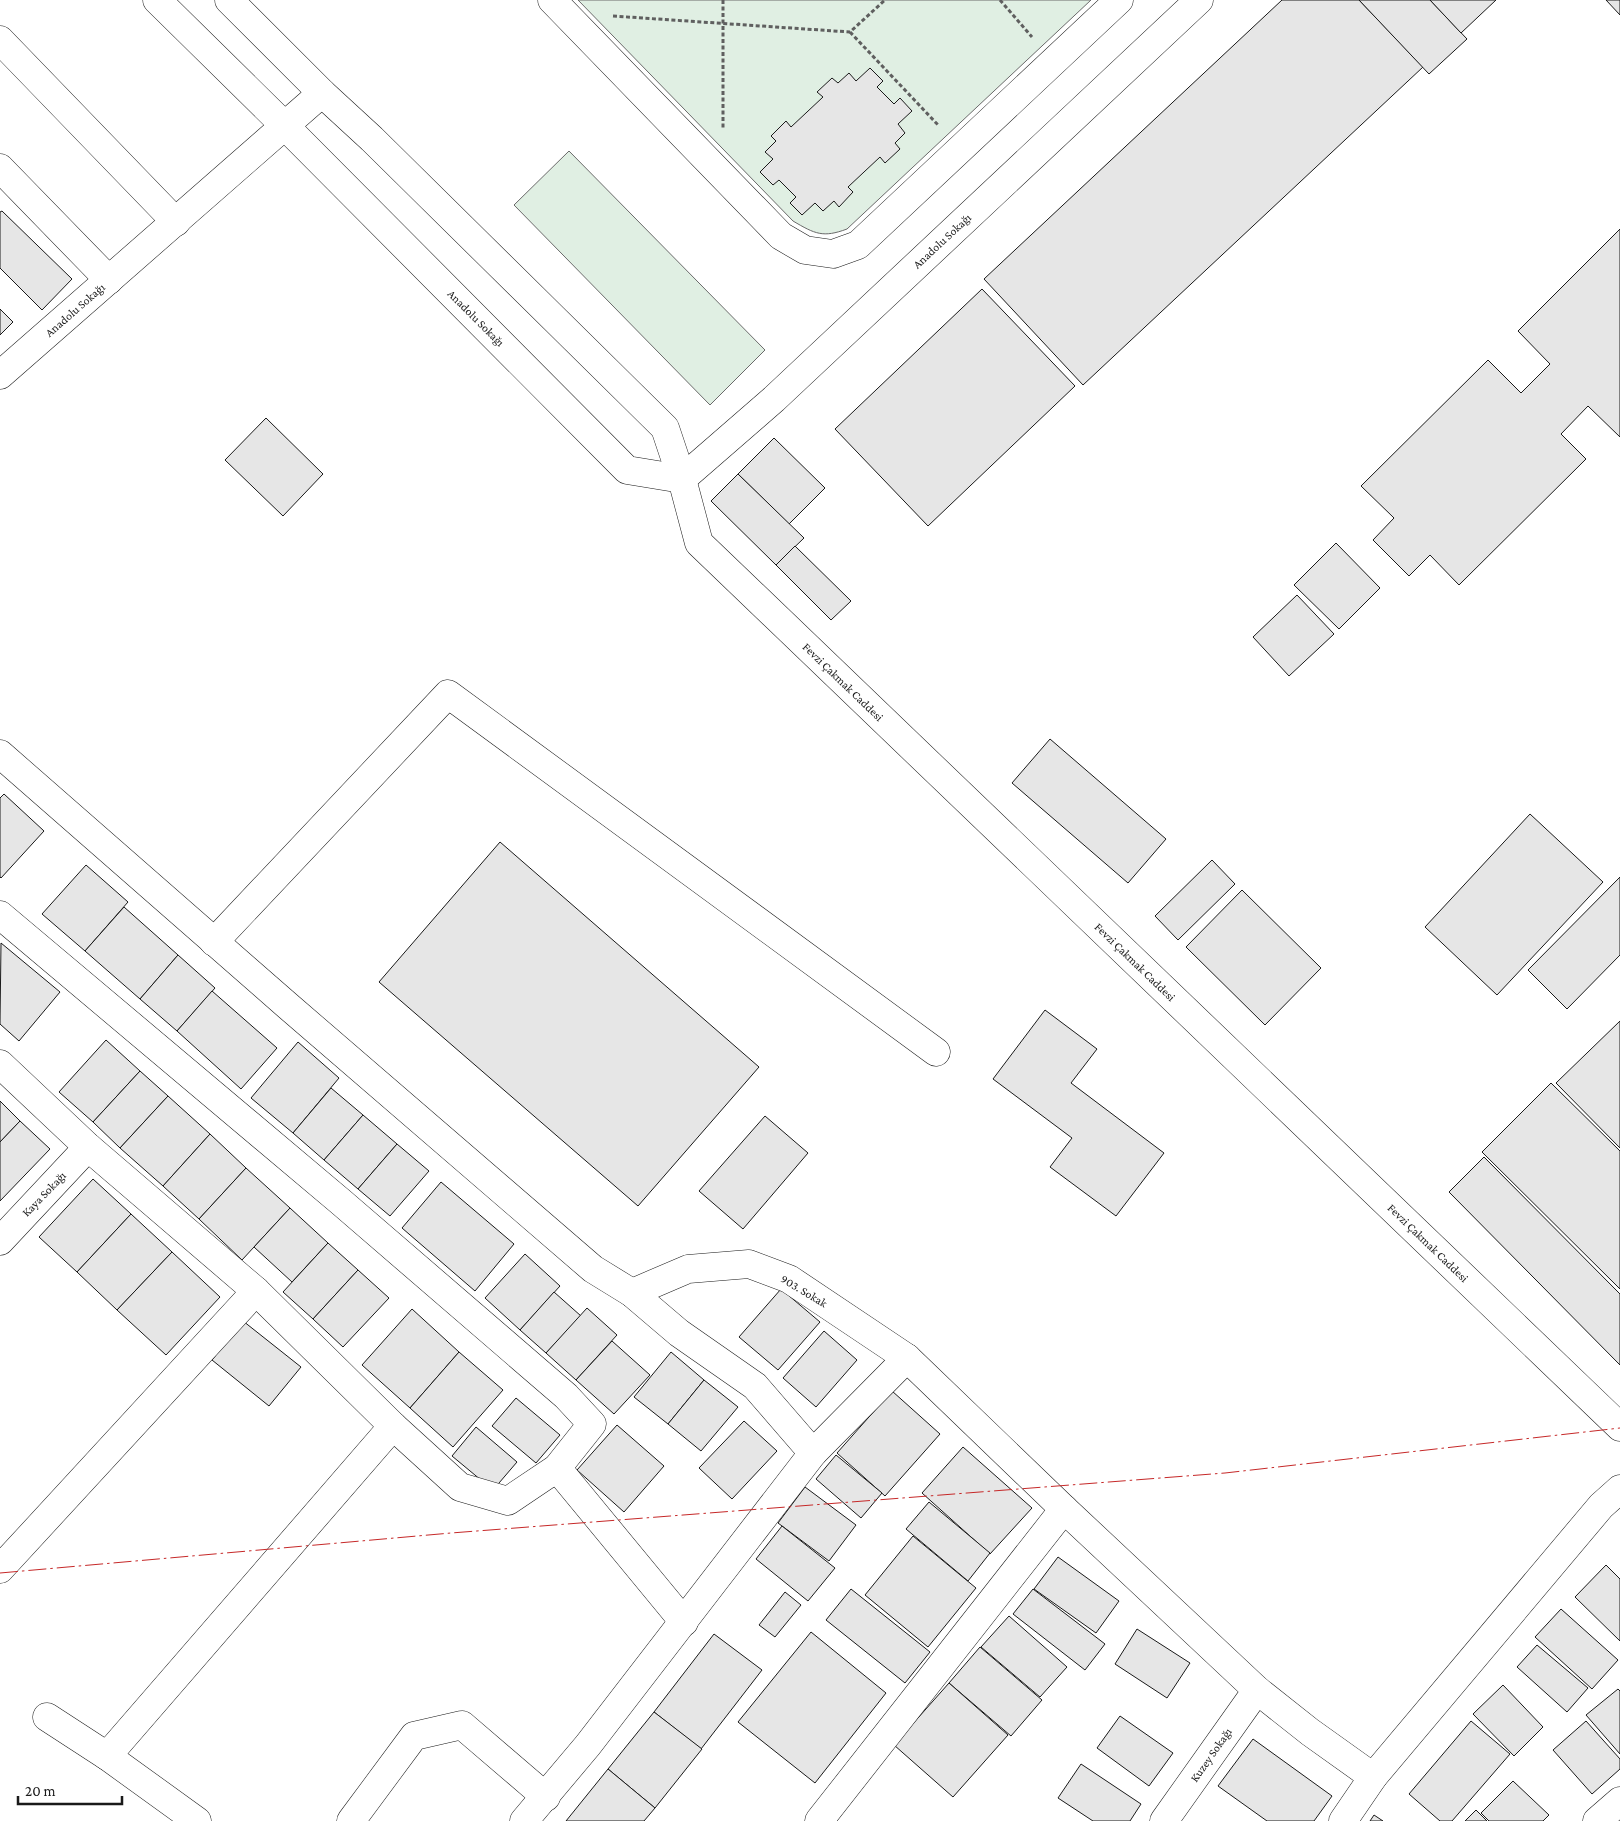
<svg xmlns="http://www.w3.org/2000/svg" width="1620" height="1821" font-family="'Crimson Pro',serif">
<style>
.green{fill:#e0efe3;stroke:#6a6a6a}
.building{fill:#e6e6e6;stroke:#1a1a1a}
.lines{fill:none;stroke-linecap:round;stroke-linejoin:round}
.minor-casing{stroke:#1a1a1a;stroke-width:29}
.path{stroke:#5f5f5f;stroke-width:3;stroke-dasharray:4 2.5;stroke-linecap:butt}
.minor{stroke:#fff;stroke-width:28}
.power{stroke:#c62828;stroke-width:1;stroke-dasharray:18 4 2.5 4;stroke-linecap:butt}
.labels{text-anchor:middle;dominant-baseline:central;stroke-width:4;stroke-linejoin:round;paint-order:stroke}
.street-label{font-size:12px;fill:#1a1a1a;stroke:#fff}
</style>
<rect width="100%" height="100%" fill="#fff"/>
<g class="green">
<path d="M 578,0 L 1091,0 L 847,229 C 823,238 815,234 793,221 Z"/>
<path d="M 569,151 L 765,350 L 710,405 L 514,205 Z"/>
</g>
<g class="building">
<path d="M 1282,0 L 1359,0 L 1423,67 L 1083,385 L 984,279 Z"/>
<path d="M 1359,0 L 1430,0 L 1467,39 L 1429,74 Z"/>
<path d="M 1430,0 L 1496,0 L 1461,33 Z"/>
<path d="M 1606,0 L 1620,0 L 1620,15 Z"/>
<path d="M 870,68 L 883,81 L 877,87 L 894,104 L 900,98 L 912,111 L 898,124 L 905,133 L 895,143 L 900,149 L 885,163 L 880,157 L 848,187 L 853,192 L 839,207 L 834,201 L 823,211 L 815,203 L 802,215 L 790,203 L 796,197 L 779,180 L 773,185 L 760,172 L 773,159 L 765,152 L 776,141 L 771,136 L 786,121 L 791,127 L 823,97 L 817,92 L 832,78 L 838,83 L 849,73 L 856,81 Z"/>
<path d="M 2,211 L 72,279 L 42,310 L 0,268 L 0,212 Z"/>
<path d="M 1620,229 L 1620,437 L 1588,406 L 1561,434 L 1586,459 L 1459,585 L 1430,555 L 1409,576 L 1373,540 L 1394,518 L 1361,486 L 1488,360 L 1521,393 L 1550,364 L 1518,331 Z"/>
<path d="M 982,289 L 1075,386 L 928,526 L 835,429 Z"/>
<path d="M 0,309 L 13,322 L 0,335 Z"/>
<path d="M 266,418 L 323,474 L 283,516 L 225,460 Z"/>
<path d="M 774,438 L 825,488 L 789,524 L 738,474 Z"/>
<path d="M 738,474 L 804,538 L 776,565 L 711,501 Z"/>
<path d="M 1336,543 L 1380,588 L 1339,629 L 1294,585 Z"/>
<path d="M 795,546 L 851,601 L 831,620 L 776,565 Z"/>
<path d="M 1297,595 L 1334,634 L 1289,676 L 1253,637 Z"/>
<path d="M 1050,739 L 1166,839 L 1128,883 L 1012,783 Z"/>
<path d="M 4,794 L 44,831 L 1,878 L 0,877 L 0,798 Z"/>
<path d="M 1530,814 L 1603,882 L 1497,995 L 1425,927 Z"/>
<path d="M 500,842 L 759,1067 L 638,1206 L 379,982 Z"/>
<path d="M 1212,860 L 1235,884 L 1178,940 L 1155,916 Z"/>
<path d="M 86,865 L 128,902 L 85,951 L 42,914 Z"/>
<path d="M 1620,877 L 1620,955 L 1567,1009 L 1528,970 Z"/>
<path d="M 1242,890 L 1321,968 L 1265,1025 L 1186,947 Z"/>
<path d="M 124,907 L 178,955 L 140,999 L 85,951 Z"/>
<path d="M 1,943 L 60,992 L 19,1041 L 0,1024 Z"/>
<path d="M 178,955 L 215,988 L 177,1031 L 140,999 Z"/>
<path d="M 212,991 L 277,1048 L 241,1089 L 177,1031 Z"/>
<path d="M 1045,1010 L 1097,1049 L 1071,1083 L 1164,1153 L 1116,1216 L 1050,1167 L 1072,1138 L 993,1079 Z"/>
<path d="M 1620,1021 L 1620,1148 L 1556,1083 Z"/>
<path d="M 106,1040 L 140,1071 L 93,1122 L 59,1092 Z"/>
<path d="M 298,1042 L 339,1078 L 293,1133 L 251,1098 Z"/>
<path d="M 140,1071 L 168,1096 L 120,1148 L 93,1122 Z"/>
<path d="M 1551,1083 L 1620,1151 L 1620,1289 L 1482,1152 Z"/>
<path d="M 331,1088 L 363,1115 L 324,1160 L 293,1133 Z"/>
<path d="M 168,1096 L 210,1134 L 163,1186 L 120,1148 Z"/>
<path d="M 0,1101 L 20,1121 L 0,1142 Z"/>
<path d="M 363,1115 L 397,1144 L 358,1189 L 324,1160 Z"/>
<path d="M 765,1116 L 808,1153 L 743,1229 L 699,1191 Z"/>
<path d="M 20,1121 L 50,1149 L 0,1201 L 0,1142 Z"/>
<path d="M 210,1134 L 246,1168 L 199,1219 L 163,1186 Z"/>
<path d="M 397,1144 L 429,1171 L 390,1216 L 358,1189 Z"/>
<path d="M 1484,1157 L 1620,1294 L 1620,1365 L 1449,1192 Z"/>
<path d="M 246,1168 L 290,1208 L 242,1260 L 199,1219 Z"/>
<path d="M 93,1179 L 131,1214 L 77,1272 L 39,1237 Z"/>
<path d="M 441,1182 L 514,1244 L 475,1291 L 402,1228 Z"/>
<path d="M 290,1208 L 328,1243 L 292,1282 L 254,1247 Z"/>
<path d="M 131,1214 L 172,1252 L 117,1310 L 77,1272 Z"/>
<path d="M 328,1243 L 358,1270 L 313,1319 L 283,1292 Z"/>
<path d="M 172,1252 L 220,1297 L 166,1355 L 117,1310 Z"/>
<path d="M 525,1254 L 560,1286 L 520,1330 L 485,1298 Z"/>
<path d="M 358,1270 L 389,1298 L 343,1347 L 313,1319 Z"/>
<path d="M 781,1289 L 820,1322 L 778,1370 L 739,1337 Z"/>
<path d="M 554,1292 L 581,1316 L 546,1353 L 520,1330 Z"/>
<path d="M 587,1308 L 617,1335 L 576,1380 L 546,1353 Z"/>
<path d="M 412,1309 L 459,1352 L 410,1408 L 362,1365 Z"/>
<path d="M 243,1321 L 301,1367 L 269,1406 L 212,1360 Z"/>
<path d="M 824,1331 L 857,1360 L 816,1407 L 783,1378 Z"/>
<path d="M 612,1341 L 650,1375 L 614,1414 L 576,1380 Z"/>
<path d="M 459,1352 L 503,1390 L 453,1447 L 410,1408 Z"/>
<path d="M 671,1352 L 704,1380 L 668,1424 L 634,1397 Z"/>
<path d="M 704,1380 L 738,1407 L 701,1451 L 668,1424 Z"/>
<path d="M 892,1391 L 940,1434 L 885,1496 L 837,1453 Z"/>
<path d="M 516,1398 L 560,1435 L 536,1463 L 492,1426 Z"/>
<path d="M 744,1421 L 777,1451 L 732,1499 L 699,1468 Z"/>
<path d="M 617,1425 L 664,1466 L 624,1512 L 577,1470 Z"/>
<path d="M 476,1427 L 517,1462 L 493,1490 L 452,1456 Z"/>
<path d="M 963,1447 L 1032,1508 L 990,1554 L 922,1493 Z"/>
<path d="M 836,1455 L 882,1493 L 861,1518 L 816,1479 Z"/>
<path d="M 805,1487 L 856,1525 L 829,1561 L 778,1523 Z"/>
<path d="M 929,1502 L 990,1553 L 968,1581 L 906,1529 Z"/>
<path d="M 782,1526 L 835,1568 L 808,1601 L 756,1559 Z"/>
<path d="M 913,1536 L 976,1588 L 928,1647 L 865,1595 Z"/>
<path d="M 1058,1557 L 1119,1601 L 1096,1633 L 1034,1589 Z"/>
<path d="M 1606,1565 L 1620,1579 L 1620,1641 L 1575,1597 Z"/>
<path d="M 851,1589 L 930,1652 L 905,1683 L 826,1620 Z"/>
<path d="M 1033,1589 L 1105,1644 L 1085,1670 L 1013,1614 Z"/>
<path d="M 785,1592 L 801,1605 L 775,1637 L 759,1625 Z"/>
<path d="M 1561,1609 L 1618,1660 L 1592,1689 L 1535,1637 Z"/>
<path d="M 1009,1616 L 1067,1667 L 1040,1697 L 981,1647 Z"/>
<path d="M 1137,1629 L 1190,1663 L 1167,1698 L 1115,1664 Z"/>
<path d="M 811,1632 L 886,1693 L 815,1783 L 738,1722 Z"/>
<path d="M 714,1634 L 762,1670 L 701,1749 L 654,1712 Z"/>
<path d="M 1537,1645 L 1588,1688 L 1567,1712 L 1517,1667 Z"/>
<path d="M 980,1647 L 1042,1700 L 1011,1736 L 949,1683 Z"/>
<path d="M 949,1683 L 1008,1735 L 953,1797 L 894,1745 Z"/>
<path d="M 1503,1685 L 1543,1727 L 1514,1756 L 1473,1714 Z"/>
<path d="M 1618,1689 L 1620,1691 L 1620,1754 L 1586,1715 Z"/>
<path d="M 654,1712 L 702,1749 L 655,1808 L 608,1769 Z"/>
<path d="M 1120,1716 L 1173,1753 L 1149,1786 L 1097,1748 Z"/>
<path d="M 1471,1721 L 1510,1754 L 1452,1821 L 1440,1821 L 1409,1794 Z"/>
<path d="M 1586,1721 L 1620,1759 L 1620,1769 L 1592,1794 L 1553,1750 Z"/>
<path d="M 1253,1739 L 1332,1796 L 1314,1821 L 1267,1821 L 1218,1786 Z"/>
<path d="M 1081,1764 L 1141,1804 L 1130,1821 L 1093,1821 L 1058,1798 Z"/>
<path d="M 608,1769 L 655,1808 L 644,1821 L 566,1821 Z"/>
<path d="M 1513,1781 L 1549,1815 L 1543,1821 L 1489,1821 L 1481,1813 Z"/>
<path d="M 1476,1810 L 1487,1821 L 1465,1821 Z"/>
<path d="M 1374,1815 L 1383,1821 L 1370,1821 Z"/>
</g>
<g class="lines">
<g class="minor-casing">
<g id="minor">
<path d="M 157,0 L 285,126 L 627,470 L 682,479 L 774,399 L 1199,0"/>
<path d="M 229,0 L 322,93 L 372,139 L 665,428 L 682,479 L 699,543 L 1620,1427"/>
<path d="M 552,0 L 781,236 L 805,250 L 833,254 L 858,245 L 1119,0"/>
<path d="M 0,40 L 176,222"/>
<path d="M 0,168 L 109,280"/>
<path d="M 0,375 L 322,93"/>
<path d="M 0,754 L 288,1006 L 593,1269 L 632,1293 L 679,1333 L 755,1386 L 813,1453"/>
<path d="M 0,915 L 341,1202 L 566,1396 L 592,1424 L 557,1468 L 508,1501 L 460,1487 L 393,1426 L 256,1291 L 88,1147 L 0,1064"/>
<path d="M 214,942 L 448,694 L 936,1052"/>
<path d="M 0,1241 L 88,1147"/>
<path d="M 632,1293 L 688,1269 L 749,1264 L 789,1279 L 907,1358 L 1064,1509 L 1257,1690 L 1310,1732 L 1373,1777 L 1601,1506 L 1620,1489"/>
<path d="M 557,1468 L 684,1622"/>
<path d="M 0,1569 L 256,1291"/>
<path d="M 47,1717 L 107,1756 L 197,1821"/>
<path d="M 107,1756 L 393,1426"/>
<path d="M 351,1821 L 414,1736 L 462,1725 L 546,1797"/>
<path d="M 524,1821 L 588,1745 L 813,1453 L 907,1358"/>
<path d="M 819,1821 L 1064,1509"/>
<path d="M 1164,1821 L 1257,1690"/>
<path d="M 1343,1821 L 1373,1777"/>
<path d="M 1597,1821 L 1620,1801"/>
</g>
</g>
<g class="path">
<path d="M 723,0 L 723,129"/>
<path d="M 1000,0 L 1032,37"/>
<path d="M 613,16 L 850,32 L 885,0"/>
<path d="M 850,32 L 939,126"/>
</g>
<use href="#minor" class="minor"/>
<path class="power" d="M 0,1573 L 451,1533 L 1225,1473 L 1620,1428"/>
</g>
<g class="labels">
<g class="street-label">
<text transform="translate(942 241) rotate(-43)">Anadolu Sokağı</text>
<text transform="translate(75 310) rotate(-41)">Anadolu Sokağı</text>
<text transform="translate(476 318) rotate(45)">Anadolu Sokağı</text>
<text transform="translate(843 682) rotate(44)">Fevzi Çakmak Caddesi</text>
<text transform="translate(1135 962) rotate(44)">Fevzi Çakmak Caddesi</text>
<text transform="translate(44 1194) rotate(-46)">Kaya Sokağı</text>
<text transform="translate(1428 1243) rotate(44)">Fevzi Çakmak Caddesi</text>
<text transform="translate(804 1291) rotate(31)">903. Sokak</text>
<text transform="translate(1211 1755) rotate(-55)">Kuzey Sokağı</text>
</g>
</g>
<path d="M18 1796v8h104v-8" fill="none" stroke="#1a1a1a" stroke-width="2.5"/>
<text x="25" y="1796" font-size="15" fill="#1a1a1a" stroke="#ffffff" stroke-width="4" paint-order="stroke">20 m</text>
</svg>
